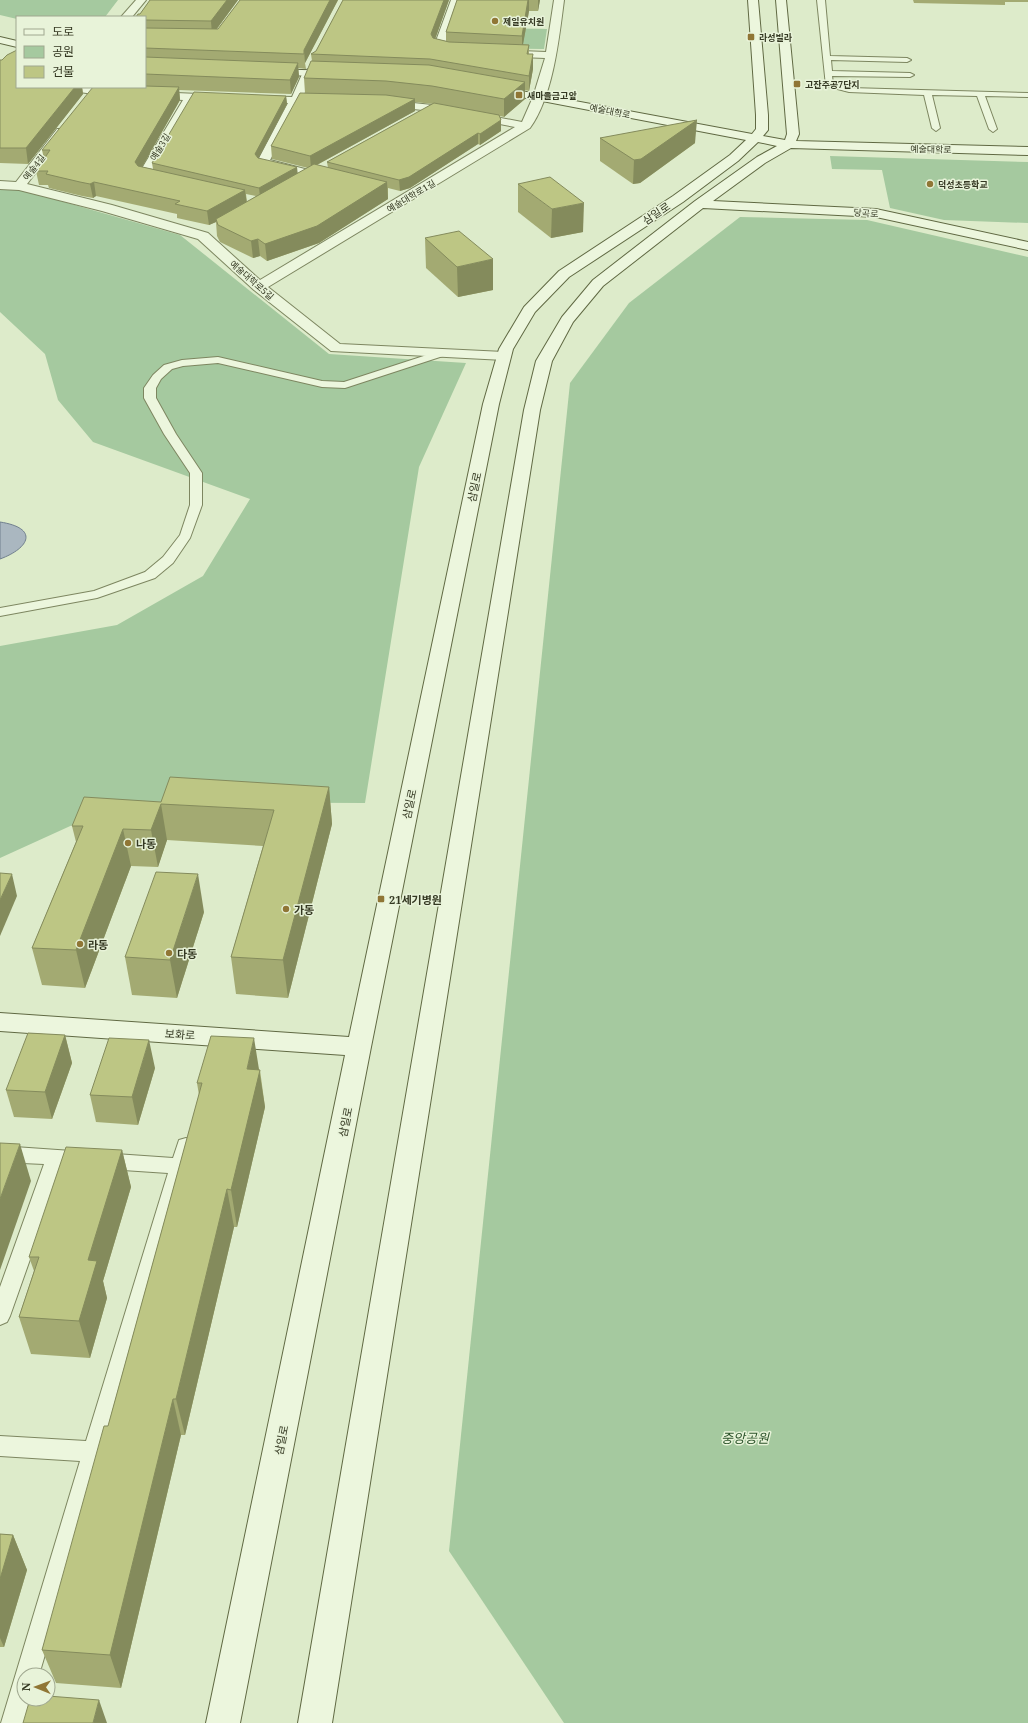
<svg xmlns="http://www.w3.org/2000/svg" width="1028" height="1723" font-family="'Noto Serif','Noto Sans KR',serif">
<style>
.green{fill:#a5c99f}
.water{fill:#aab7c0;stroke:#71808e}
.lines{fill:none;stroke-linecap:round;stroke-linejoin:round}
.lane-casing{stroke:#7d8660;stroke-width:2}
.street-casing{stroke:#7d8660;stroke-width:2}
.secondary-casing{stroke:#606943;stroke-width:2}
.lane{fill:#ecf6dd;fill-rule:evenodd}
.street{fill:#ecf6dd;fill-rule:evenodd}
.secondary{fill:#ecf6dd;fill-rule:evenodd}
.wall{fill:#a3aa72;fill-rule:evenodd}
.shaded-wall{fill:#848b5c}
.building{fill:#bdc684;stroke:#848b5c}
.poi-dot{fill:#907635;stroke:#e8f3d9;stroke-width:1.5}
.labels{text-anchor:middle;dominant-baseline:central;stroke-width:3;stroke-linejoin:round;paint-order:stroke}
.far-poi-label{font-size:9px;font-weight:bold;fill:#343822;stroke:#e8f3d9;text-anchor:start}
.far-street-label{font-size:9px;fill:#343822;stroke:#e8f3d9}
.street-label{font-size:11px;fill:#343822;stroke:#e8f3d9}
.poi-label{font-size:11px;font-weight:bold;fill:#343822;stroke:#e8f3d9;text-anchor:start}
.near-park-label{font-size:13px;font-style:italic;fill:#2b532a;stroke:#e8f3d9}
</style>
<rect width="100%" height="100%" fill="#ddebca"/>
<g class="green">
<path d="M 0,0 L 118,0 L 105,17 L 17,17 L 17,19 L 0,15 Z"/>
<path d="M 455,27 L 547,29 L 544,49 L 542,49 L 452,48 Z"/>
<path d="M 830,156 L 1028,162 L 1028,223 L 944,220 L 890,208 L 882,170 L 832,169 Z"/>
<path d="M 0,190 L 22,190 L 180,235 L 329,354 L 466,363 L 419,467 L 365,803 L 123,802 L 0,858 L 0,646 L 117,625 L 203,576 L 250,499 L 93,442 L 58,400 L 45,354 L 0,312 Z"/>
<path d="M 740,217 L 867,220 L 1028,257 L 1028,1723 L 564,1723 L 449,1551 L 570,383 L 629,303 Z"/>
</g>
<path class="water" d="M 0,522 C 39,528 30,548 0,559 Z"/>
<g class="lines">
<g class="lane-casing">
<g id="lane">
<path d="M 817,0 L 825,0 L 830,56 L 907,58 L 911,60 L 907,62 L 831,60 L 832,71 L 910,73 L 914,75 L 910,77 L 832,76 L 833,83 L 850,88 L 1028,93 L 1028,97 L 985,96 L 997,129 L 993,132 L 989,129 L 977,96 L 932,95 L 940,128 L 936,131 L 932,128 L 924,95 L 849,92 L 826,86 Z"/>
<path d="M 439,351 L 444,354 L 443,356 L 345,388 L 322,387 L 218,363 L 183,366 L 172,369 L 161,379 L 156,388 L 156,398 L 176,434 L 202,473 L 202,505 L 190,538 L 173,563 L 155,578 L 97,598 L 0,616 L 0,608 L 94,591 L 145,572 L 163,557 L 180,535 L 190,505 L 190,473 L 164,434 L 144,398 L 144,388 L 153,375 L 164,365 L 182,360 L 218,357 L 322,381 L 344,382 Z"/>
<path d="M 186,1138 L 193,1140 L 195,1145 L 39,1675 L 24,1675 L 24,1699 L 32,1699 L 25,1723 L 1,1723 L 80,1461 L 0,1456 L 0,1436 L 86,1441 L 168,1173 L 63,1166 L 10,1316 L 7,1322 L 0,1325 L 0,1287 L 44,1164 L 0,1162 L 0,1146 L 173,1158 L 179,1140 Z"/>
</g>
</g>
<g class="street-casing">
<g id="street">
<path d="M 136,0 L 146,0 L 132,17 L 121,17 Z"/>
<path d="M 451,0 L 461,0 L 444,47 L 463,50 L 464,52 L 463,54 C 453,57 444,54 434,51 L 433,49 Z"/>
<path d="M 554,0 L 564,0 C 559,39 553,96 530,128 L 268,287 L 340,344 L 504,352 L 509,353 L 511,356 L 509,359 L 504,360 L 331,351 L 254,290 L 198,239 L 102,211 L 19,190 L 0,189 L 0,181 L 16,182 L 57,129 L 65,129 L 67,132 L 65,135 L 27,184 L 112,205 L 208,233 L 260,280 L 515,127 L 432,111 L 385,106 L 381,105 L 379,103 L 381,101 L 385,100 L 432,105 L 522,122 L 533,97 L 545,58 L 499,56 L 494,53 L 499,50 L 546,52 Z"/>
<path d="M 308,69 L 313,72 L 303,97 L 329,99 L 331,101 L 329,103 L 325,104 L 300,104 L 270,160 L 332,176 L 334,179 L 332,182 L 328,183 L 259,165 L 257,162 L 288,103 L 255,102 L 251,101 L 249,99 L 251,97 L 255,96 L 292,97 L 303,72 Z"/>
<path d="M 58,87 L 89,87 L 109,90 L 221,95 L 225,96 L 227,98 L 225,100 L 221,101 L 194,100 L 151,173 L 169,177 L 171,180 L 169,183 L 165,184 L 140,178 L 138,175 L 183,100 L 109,96 L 64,90 Z"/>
</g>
</g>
<g class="secondary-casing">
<g id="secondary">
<path d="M 748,0 L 758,0 L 768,115 L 768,130 L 763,136 L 785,140 L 787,134 L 776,0 L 786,0 L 799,134 L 796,141 L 1028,147 L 1028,155 L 791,148 L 765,163 L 713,201 L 876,209 L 1028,242 L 1028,250 L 876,217 L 703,208 L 603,286 L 573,322 L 552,361 L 540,410 L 332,1723 L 298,1723 L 524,410 L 536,361 L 562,317 L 593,280 L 695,201 L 757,157 L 777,146 L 758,142 L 738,161 L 683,202 L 569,277 L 535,312 L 513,349 L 499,404 L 371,1047 L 240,1723 L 206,1723 L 345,1055 L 0,1031 L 0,1013 L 349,1037 L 483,404 L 499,349 L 524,307 L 559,271 L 673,196 L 730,155 L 746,140 L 495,92 L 489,89 L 495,86 L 752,134 L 756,129 L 756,115 Z"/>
<path d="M 0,37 L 17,41 L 17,47 L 0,43 Z"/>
<path d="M 268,69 L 336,71 L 342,74 L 336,77 L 264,74 L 263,72 Z"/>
</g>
</g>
<use href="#lane" class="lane"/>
<use href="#street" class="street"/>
<use href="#secondary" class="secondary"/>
</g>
<g class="wall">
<path d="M 150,0 L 238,0 L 217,29 L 218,29 L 240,0 L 338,0 L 305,63 L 306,69 L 298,68 L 299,77 L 291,94 L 179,90 L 180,100 L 142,167 L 153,169 L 152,163 L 286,96 L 287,104 L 258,158 L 298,173 L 308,168 L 272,159 L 271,146 L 305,93 L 304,78 L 312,61 L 311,54 L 316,51 L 343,0 L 449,0 L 435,39 L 446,41 L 446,32 L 457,0 L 540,0 L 538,11 L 529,11 L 523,44 L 529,45 L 529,54 L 533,54 L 533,69 L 529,91 L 525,90 L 525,99 L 504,117 L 500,116 L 501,120 L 501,131 L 480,145 L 478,144 L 410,188 L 400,191 L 388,188 L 388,199 L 319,243 L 267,261 L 260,256 L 253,258 L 220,242 L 217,236 L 216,222 L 209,225 L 177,218 L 177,214 L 96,196 L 93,198 L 82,196 L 49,188 L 48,185 L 39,185 L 36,171 L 44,159 L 42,150 L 145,87 L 145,17 L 140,14 ZM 415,102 L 433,104 L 327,162 L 328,168 L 317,165 L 415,111 ZM 246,194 L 256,196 L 247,202 Z"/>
<path d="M 913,0 L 1028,0 L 1028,2 L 1005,2 L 1005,5 L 914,3 Z"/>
<path d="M 0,60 L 75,87 L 82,87 L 83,94 L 28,164 L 0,163 Z"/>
<path d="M 600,138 L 695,143 L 640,183 L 633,184 L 600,161 Z"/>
<path d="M 518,184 L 583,232 L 551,238 L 518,212 Z"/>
<path d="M 425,238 L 493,290 L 458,297 L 426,268 Z"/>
<path d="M 329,787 L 332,824 L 288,998 L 236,994 L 231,957 L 263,846 L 167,840 L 158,867 L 131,866 L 85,988 L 42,985 L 32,948 L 76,842 L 72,826 L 161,802 Z"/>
<path d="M 204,912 L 177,998 L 132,995 L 125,957 Z"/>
<path d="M 65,1035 L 72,1063 L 52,1119 L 14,1117 L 6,1090 Z"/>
<path d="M 155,1068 L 138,1125 L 96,1122 L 90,1095 Z"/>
<path d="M 260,1070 L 265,1107 L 237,1227 L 234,1227 L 185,1435 L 181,1435 L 121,1688 L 56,1683 L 42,1650 L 108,1426 L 199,1095 L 197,1083 Z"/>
<path d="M 122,1150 L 131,1187 L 103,1281 L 107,1298 L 90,1358 L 31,1354 L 19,1317 L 34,1271 L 29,1257 Z"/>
<path d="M 0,1534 L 13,1535 L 27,1570 L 4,1647 L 0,1647 Z"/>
</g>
<g class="shaded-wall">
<path d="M 227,0 L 238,0 L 212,35 L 211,21 Z"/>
<path d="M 330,0 L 338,0 L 305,63 L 304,50 Z"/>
<path d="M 444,0 L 449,0 L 432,48 L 431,34 Z"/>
<path d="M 528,0 L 529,0 L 529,11 L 522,50 L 522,36 Z"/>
<path d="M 538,0 L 540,0 L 538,11 Z"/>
<path d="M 533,54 L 533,69 L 529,91 L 529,76 Z"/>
<path d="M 298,63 L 299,77 L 291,94 L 290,80 Z"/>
<path d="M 525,82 L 525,99 L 504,117 L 504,99 Z"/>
<path d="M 75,87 L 82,87 L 83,94 L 28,164 L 26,148 Z"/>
<path d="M 179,87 L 180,100 L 137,176 L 135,162 Z"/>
<path d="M 286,96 L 287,104 L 256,163 L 255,154 Z"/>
<path d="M 415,99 L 415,111 L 311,168 L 310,156 Z"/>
<path d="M 501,120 L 501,131 L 480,145 L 480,134 Z"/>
<path d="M 697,120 L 695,143 L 640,183 L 633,184 L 634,160 Z"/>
<path d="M 478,133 L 478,144 L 410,188 L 400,191 L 399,180 Z"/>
<path d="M 297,167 L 298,176 L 260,197 L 259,188 Z"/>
<path d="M 94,182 L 96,196 L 93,198 L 90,184 Z"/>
<path d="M 387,182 L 388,199 L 319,243 L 267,261 L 265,244 Z"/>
<path d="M 245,190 L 247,205 L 216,219 L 216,222 L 209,225 L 207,211 Z"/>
<path d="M 584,203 L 583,232 L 551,238 L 552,209 Z"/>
<path d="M 258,239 L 260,256 L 253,258 L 251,241 Z"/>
<path d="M 493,259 L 493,290 L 458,297 L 457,267 Z"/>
<path d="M 329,787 L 332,824 L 288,998 L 283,960 Z"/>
<path d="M 161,804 L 167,840 L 158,867 L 151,830 Z"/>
<path d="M 123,829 L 131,866 L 85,988 L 76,950 Z"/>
<path d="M 12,874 L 17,896 L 0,936 L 0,900 Z"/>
<path d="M 198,874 L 204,912 L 177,998 L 170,960 Z"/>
<path d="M 65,1035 L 72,1063 L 52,1119 L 45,1092 Z"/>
<path d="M 254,1038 L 265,1107 L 237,1227 L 231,1190 L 247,1069 Z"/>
<path d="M 149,1040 L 155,1068 L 138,1125 L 132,1097 Z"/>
<path d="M 20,1144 L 31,1181 L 0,1270 L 0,1199 Z"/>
<path d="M 122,1150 L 131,1187 L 103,1281 L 107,1298 L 90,1358 L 79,1321 L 88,1260 Z"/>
<path d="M 227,1189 L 234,1227 L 185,1435 L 176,1399 Z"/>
<path d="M 173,1399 L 181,1435 L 121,1688 L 110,1655 Z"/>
<path d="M 13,1535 L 27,1570 L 4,1647 L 0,1638 L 0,1579 Z"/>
<path d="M 99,1700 L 107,1723 L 93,1723 Z"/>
</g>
<g class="building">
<path d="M 150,0 L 227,0 L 211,21 L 145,20 L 145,17 L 136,17 L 138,14 L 140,14 Z"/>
<path d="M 240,0 L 330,0 L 304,50 L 304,54 L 145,48 L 145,28 L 218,29 Z"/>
<path d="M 343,0 L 444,0 L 431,34 L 433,38 L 449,42 L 529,45 L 527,54 L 533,54 L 529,76 L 430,59 L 311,54 L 316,51 Z"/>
<path d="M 457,0 L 528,0 L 522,36 L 446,32 Z"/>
<path d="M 17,50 L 17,87 L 75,87 L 26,148 L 0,148 L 0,60 L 2,60 L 7,55 Z"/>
<path d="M 145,57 L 298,63 L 290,80 L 145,74 Z"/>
<path d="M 311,61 L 429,65 L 525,82 L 504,99 L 432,86 L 386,81 L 304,78 Z"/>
<path d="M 145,86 L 179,87 L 135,162 L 138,166 L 245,190 L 207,211 L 175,204 L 180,201 L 94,182 L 90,184 L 80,182 L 46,174 L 48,171 L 36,171 L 50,150 L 42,150 L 93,87 L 145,87 Z"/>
<path d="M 194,92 L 286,96 L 255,154 L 258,158 L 297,167 L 259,188 L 152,163 Z"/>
<path d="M 300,93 L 386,95 L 415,99 L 310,156 L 271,146 Z"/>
<path d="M 434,103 L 499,115 L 501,120 L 480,134 L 478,133 L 409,177 L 399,180 L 327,162 Z"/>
<path d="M 697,120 L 641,159 L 634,160 L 600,138 Z"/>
<path d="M 314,164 L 387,182 L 317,226 L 265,244 L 258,239 L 251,241 L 218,225 L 216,219 Z"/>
<path d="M 550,177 L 584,203 L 552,209 L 518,184 Z"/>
<path d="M 459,231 L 493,259 L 457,267 L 425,238 Z"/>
<path d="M 170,777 L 329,787 L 283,960 L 231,957 L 274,810 L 161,804 L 151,830 L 123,829 L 76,950 L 32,948 L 83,826 L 72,826 L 84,797 L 161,802 Z"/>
<path d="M 156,872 L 198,874 L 170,960 L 125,957 Z"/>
<path d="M 0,873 L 12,874 L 0,900 Z"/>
<path d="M 28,1033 L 65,1035 L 45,1092 L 6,1090 Z"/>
<path d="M 211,1036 L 254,1038 L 247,1069 L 260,1070 L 231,1190 L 227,1189 L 176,1399 L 173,1399 L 110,1655 L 42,1650 L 104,1426 L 108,1426 L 166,1215 L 202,1083 L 197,1083 Z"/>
<path d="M 109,1038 L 149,1040 L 132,1097 L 90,1095 Z"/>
<path d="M 0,1143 L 20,1144 L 0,1199 Z"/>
<path d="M 66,1147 L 122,1150 L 88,1260 L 97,1261 L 79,1321 L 19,1317 L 39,1257 L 29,1257 Z"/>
<path d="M 0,1534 L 13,1535 L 0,1579 Z"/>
<path d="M 48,1696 L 99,1700 L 93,1723 L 23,1723 L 30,1699 L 48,1699 Z"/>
</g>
<g class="poi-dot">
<circle cx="495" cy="21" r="4"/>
<rect x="747" y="33" width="8" height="8" rx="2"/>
<rect x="793" y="80" width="8" height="8" rx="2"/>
<rect x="515" y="91" width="8" height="8" rx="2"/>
<circle cx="930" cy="184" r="4"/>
<circle cx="128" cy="843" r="4"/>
<rect x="377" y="895" width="8" height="8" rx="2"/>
<circle cx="286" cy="909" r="4"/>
<circle cx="80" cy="944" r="4"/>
<circle cx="169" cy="953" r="4"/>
</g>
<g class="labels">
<g class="far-poi-label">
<text x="503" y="21">제일유치원</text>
<text x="759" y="37">라성빌라</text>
<text x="805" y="84">고잔주공7단지</text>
<text x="527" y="95">새마을금고앞</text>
<text x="938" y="184">덕성초등학교</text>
</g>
<g class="far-street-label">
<text transform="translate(610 111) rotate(11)">예술대학로</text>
<text transform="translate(160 147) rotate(-59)">예술3길</text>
<text transform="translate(931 149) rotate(1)">예술대학로</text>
<text transform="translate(34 167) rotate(-52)">예술4길</text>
<text transform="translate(411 196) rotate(-31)">예술대학로1길</text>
<text transform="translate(866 213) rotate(4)">당곡로</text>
<text transform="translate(252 280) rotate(41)">예술대학로5길</text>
</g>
<g class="street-label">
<text transform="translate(656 213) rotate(-34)">삼일로</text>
<text transform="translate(474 487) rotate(-78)">삼일로</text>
<text transform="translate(409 804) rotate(-78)">삼일로</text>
<text transform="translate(180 1034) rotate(4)">보화로</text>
<text transform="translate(345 1122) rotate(-79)">삼일로</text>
<text transform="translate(281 1440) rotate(-79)">삼일로</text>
</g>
<g class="poi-label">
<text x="136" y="843">나동</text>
<text x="389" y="899">21세기병원</text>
<text x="294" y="909">가동</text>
<text x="88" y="944">라동</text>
<text x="177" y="953">다동</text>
</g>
<g class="near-park-label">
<text x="745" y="1438">중앙공원</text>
</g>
</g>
<rect x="16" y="16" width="130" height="72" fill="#e8f3d9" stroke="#a0a890"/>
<rect x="24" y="29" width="20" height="6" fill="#ecf6dd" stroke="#a0a890"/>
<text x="52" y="36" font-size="12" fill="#343822">도로</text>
<rect x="24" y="46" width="20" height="12" fill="#a5c99f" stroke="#a0a890"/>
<text x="52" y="56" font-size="12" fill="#343822">공원</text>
<rect x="24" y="66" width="20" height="12" fill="#bdc684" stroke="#a0a890"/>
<text x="52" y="76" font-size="12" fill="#343822">건물</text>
<g transform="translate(36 1687) rotate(271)"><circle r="19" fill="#e8f3d9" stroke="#a0a890"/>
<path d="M0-3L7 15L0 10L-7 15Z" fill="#907635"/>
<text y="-6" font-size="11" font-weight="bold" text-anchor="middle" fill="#343822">N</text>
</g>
</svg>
